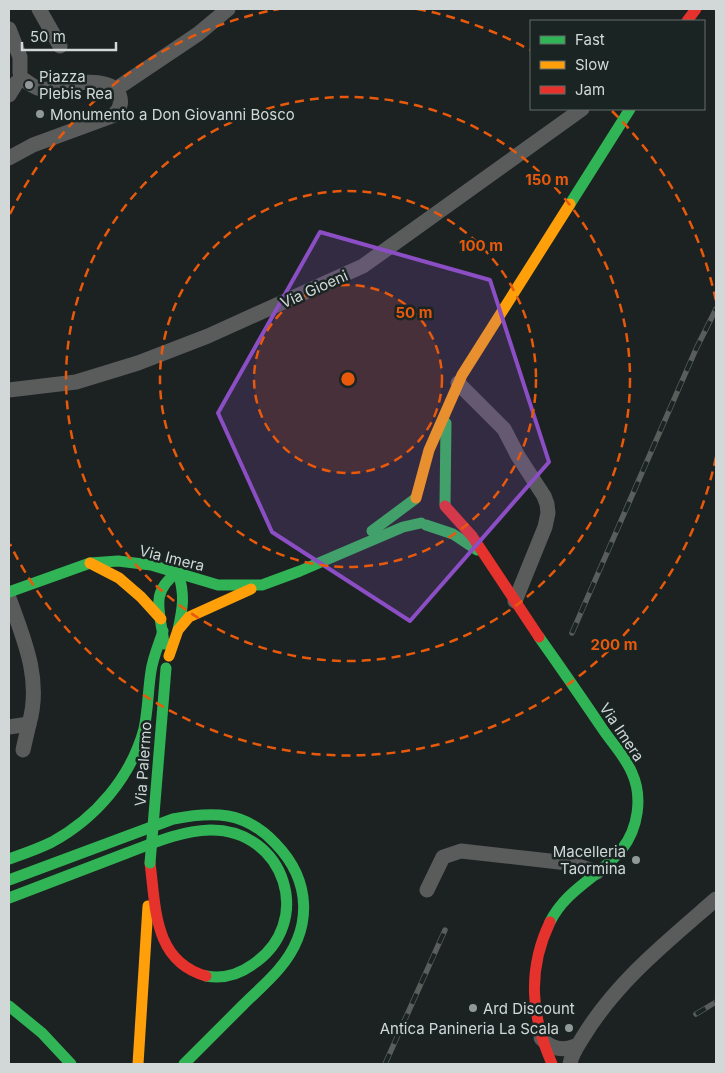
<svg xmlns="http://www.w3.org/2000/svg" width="725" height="1073" font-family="Inter,sans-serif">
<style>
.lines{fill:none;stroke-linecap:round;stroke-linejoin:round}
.street{stroke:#5a5c5c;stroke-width:15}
.fast{stroke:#30b455;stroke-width:11}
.slow{stroke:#ff9f0a;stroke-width:11}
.jam{stroke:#e5322d;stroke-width:11}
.rail-casing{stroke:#595d5c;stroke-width:5.5}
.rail{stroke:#1a2423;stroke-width:4;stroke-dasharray:11;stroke-linecap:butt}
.fast-bridge{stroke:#30b455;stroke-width:11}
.marked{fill:#8c4ec4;fill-opacity:0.2;stroke:#8c4ec4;stroke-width:4;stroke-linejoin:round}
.ring{fill:none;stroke:#e8590c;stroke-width:2.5;stroke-dasharray:9 6}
.poi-dot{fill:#929898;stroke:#1a2423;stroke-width:2}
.labels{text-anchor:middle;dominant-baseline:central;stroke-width:5;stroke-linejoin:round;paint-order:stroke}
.poi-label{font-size:15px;fill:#d2d8d8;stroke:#1a2423;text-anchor:start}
.street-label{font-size:15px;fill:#d2d8d8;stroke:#1a2423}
.centre{fill:#e8590c;stroke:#1a2423;stroke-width:2.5}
.ring-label{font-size:15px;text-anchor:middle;font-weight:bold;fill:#e8590c;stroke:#1a2423;stroke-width:5;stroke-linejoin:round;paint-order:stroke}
</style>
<rect width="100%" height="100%" fill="#1c2221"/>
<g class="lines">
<g class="street">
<path d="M 39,9 L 60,46"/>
<path d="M 9,29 L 20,57 L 20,73"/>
<path d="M 24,80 C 29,83 36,89 42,89 C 47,90 53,88 58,87 C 77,83 99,78 116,89"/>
<path d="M 116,89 L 198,34 L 228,9"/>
<path d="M 9,95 L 17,82"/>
<path d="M 9,158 L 33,145 L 112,116 C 122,109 123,99 116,89"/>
<path d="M 458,383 L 504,429 L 518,456 L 544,496 L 547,504 L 548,513 L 545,527 L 515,601"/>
<path d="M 9,390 L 76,382 L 138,363 L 208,336 L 363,266 L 582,109"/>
<path d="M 9,598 C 24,639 42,680 29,724 L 9,727"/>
<path d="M 23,750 L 29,724"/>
<path d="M 427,890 L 443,857 L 461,851 L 568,863 L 597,872"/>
<path d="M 541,1038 C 550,1048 562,1052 575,1046"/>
<path d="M 570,1064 C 571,1055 578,1045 583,1037 C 617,981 668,941 716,899"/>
</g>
<g class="fast">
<path d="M 570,204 L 630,109"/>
<path d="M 445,504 L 446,423"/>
<path d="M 426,525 L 453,534 L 477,550"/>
<path d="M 372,531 L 415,499"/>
<path d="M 178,572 C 185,595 183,607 178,630"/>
<path d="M 9,592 L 90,563 L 118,561 L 151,565 L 218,585 L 262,585 L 300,571 L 403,527 L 421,523"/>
<path d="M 539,637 C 561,668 583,700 604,731 C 613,744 626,758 632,773 C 643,797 638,829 622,849 C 600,877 567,888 550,922"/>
<path d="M 164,644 C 161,613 148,593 178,572"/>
<path d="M 9,859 C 23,854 38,849 52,842 C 96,818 131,777 144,729 C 148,710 148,690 151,671 C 153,657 159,644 163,631"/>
<path d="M 9,880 L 173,819 C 213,811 245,811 275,843 C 312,881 313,929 279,969 C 268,982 255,993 243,1005 C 224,1024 204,1044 184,1064"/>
<path d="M 9,898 C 46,884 82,870 119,856 C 149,845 178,831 210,830 C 285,829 316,923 252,965 C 238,975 223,979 206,976"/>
<path d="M 9,1006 L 42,1033 L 71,1064"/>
</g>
<g class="slow">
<path d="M 416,498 L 429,450 L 462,375 L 570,204"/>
<path d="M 90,563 L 119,578 L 141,597 L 161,619"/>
<path d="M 169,656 L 178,630 L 189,617 L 251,589"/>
<path d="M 138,1064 L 148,906"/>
</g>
<g class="jam">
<path d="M 687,21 L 696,9"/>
<path d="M 445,506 L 472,536 L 539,637"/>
<path d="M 150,863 C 156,907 153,961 206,976"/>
<path d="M 550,922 C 527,970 531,1016 552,1064"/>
</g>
<g class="rail-casing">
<g id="rail">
<path d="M 572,633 L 696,349 L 716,309"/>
<path d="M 696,1014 L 716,1002"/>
<path d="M 385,1064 L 445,930"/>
</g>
</g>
<use href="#rail" class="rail"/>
<path class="fast-bridge" d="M 150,863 L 166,668"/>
</g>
<path class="marked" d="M 320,232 L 490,280 L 549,462 L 410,621 L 272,532 L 218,413 Z"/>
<circle cx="348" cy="379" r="94" fill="#e8590c" fill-opacity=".12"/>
<g class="ring">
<circle cx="348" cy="379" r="94"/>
<circle cx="348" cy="379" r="188"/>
<circle cx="348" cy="379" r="282"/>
<path d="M716 457A376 376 0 0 1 10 544M10 214A376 376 0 0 1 279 9M417 9A376 376 0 0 1 530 50M612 111A376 376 0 0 1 716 301"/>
</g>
<g class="poi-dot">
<circle cx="29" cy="85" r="5"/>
<circle cx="40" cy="114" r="5"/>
<circle cx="636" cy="860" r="5"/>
<circle cx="473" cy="1008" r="5"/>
<circle cx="569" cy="1028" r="5"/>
</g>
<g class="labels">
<g class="poi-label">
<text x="39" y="76">Piazza<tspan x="39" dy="17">Plebis Rea</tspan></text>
<text x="50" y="114">Monumento a Don Giovanni Bosco</text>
<text x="626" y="851" text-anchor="end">Macelleria<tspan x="626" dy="17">Taormina</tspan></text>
<text x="483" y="1008">Ard Discount</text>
<text x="559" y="1028" text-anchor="end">Antica Panineria La Scala</text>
</g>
<g class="street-label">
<text transform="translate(314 289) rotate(-24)">Via Gioeni</text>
<text transform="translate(172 558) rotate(14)">Via Imera</text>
<text transform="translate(622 732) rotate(56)">Via Imera</text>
<text transform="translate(143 764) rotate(-86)">Via Palermo</text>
</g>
</g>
<circle cx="348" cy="379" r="8" class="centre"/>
<g class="ring-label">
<text x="547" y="185">150 m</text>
<text x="481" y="251">100 m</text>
<text x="414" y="318">50 m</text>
<text x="614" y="650">200 m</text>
</g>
<rect width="725" height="1073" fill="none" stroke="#d2d8d8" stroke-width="20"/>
<rect x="530" y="20" width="175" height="90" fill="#1a2423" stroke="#646c6b"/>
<rect x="540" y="36" width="25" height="8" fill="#30b455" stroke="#646c6b"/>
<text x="575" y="45" font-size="15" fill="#d2d8d8">Fast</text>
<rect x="540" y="61" width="25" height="8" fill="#ff9f0a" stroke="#646c6b"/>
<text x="575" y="70" font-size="15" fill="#d2d8d8">Slow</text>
<rect x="540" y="86" width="25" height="8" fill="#e5322d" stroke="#646c6b"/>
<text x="575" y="95" font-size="15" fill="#d2d8d8">Jam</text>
<path d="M22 42v8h94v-8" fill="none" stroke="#d2d8d8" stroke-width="2.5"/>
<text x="30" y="42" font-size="15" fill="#d2d8d8" stroke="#1a2423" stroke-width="4" paint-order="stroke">50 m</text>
</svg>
